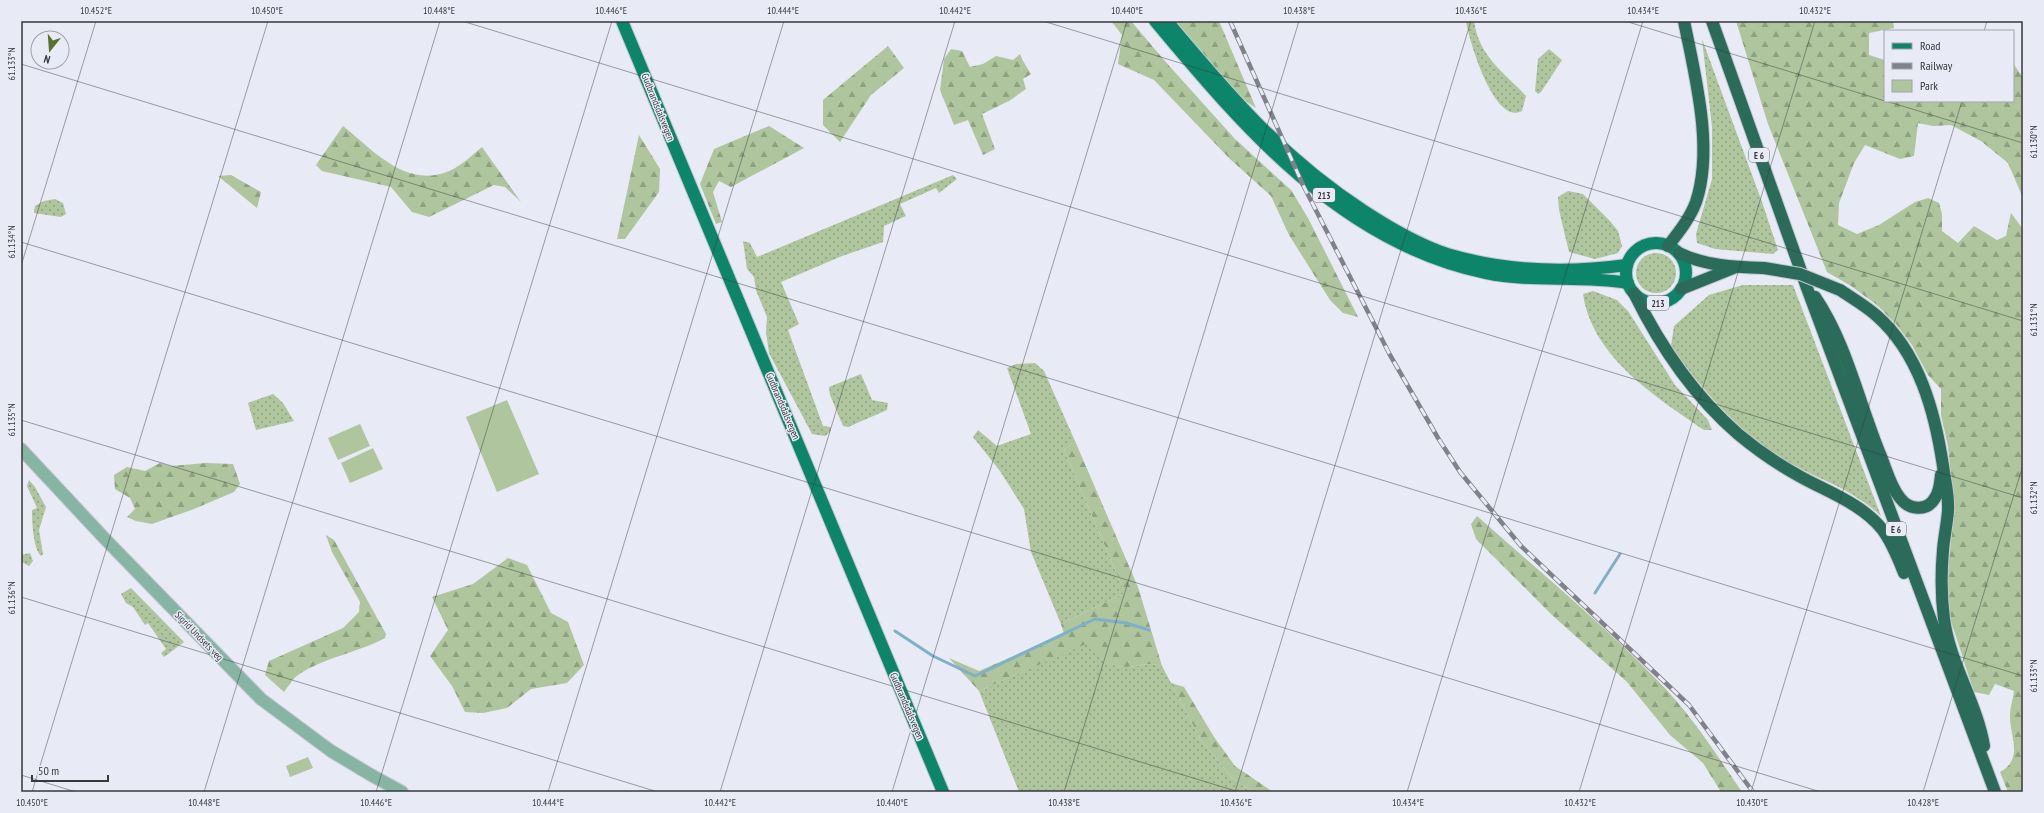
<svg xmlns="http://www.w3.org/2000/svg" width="2044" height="813" font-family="'PT Sans Narrow',sans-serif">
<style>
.green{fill:url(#green-dots)}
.forest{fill:url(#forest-firs)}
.pitch{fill:#aec59d}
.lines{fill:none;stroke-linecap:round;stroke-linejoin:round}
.stream{stroke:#7eb0c8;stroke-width:3}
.minor-casing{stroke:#c5c6d0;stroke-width:14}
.major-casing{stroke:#c5c6d0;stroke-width:14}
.highway-casing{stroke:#c5c6d0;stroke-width:14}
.minor{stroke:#86b5a4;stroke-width:12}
.major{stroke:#0c856a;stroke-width:12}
.highway{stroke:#2a6c59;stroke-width:12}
.rail-casing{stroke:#818289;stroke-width:4.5}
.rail{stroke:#e8eaf5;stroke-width:3;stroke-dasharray:9;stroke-linecap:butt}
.highway-bridge-casing{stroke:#c5c6d0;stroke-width:14;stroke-linecap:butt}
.highway-bridge{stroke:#2a6c59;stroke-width:12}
.ticks{fill:none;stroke:#37383c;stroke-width:1;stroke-opacity:0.45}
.labels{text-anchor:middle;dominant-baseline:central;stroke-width:3;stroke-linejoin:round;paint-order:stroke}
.shield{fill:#e8eaf5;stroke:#6c6d74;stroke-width:1}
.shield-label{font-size:9px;font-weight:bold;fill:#37383c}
.street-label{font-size:10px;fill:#37383c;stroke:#e8eaf5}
.neatline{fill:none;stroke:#37383c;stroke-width:1.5}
.ticks-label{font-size:10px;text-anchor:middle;fill:#37383c}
</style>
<defs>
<pattern id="green-dots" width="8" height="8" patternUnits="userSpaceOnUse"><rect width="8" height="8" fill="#aec59d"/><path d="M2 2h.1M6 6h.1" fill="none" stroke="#8ea181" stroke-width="1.8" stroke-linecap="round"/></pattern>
<pattern id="forest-firs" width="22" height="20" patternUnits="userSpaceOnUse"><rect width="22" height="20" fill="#aec59d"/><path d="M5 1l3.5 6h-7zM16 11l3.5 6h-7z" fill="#8ea181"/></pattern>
</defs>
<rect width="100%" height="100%" fill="#e8eaf5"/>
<g class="green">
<path d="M 1466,21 L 1474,21 C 1479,57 1504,72 1526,96 L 1522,111 C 1494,126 1469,40 1466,21 Z"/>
<path d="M 1702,39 L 1762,202 L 1778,250 L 1773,254 L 1715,249 L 1697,243 L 1696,234 L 1712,179 L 1712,127 Z"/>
<path d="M 1549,49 L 1562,60 L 1541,92 L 1538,94 L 1535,91 L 1538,59 Z"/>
<path d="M 953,175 L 957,179 L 939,193 L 936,188 L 900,204 L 906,216 L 884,226 L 883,242 L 842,256 L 781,282 L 799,324 L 788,330 L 823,426 L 831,427 L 830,432 L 825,436 L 812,434 L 769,353 L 766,332 L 767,317 L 756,290 L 754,277 L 747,269 L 743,241 L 750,243 L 757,257 Z"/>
<path d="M 1568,191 L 1583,194 L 1610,221 L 1618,231 L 1622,246 L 1618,253 L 1595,259 L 1569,252 L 1559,210 L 1558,197 Z"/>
<path d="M 55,199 L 63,203 L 66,214 L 61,217 L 34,213 L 35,206 L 44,201 Z"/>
<circle cx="1656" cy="273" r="20"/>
<path d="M 1743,285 L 1793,285 L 1881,516 C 1875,511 1869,505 1862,501 C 1839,484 1807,474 1781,458 C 1737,430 1701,389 1671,346 L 1674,326 L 1709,295 Z"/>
<path d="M 1593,291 L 1617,300 L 1628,311 L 1675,385 L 1708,420 L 1712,430 L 1704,430 C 1656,397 1592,357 1583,294 Z"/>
<path d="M 1035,363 L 1044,371 L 1075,441 L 1064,450 L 1125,593 L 1061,624 L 1031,552 L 1024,509 L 1000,471 L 973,437 L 978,430 L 997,446 L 1031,434 L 1007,368 L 1016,364 Z"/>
<path d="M 861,374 L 872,400 L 888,403 L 887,410 L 848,427 L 843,426 L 830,395 L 829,387 Z"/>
<path d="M 273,394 L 283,403 L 294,421 L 256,430 L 248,403 Z"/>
<path d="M 29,480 L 35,487 L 46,507 L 39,530 L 43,554 L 41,556 C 33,548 32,521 32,510 L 37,508 L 27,486 Z"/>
<path d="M 30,553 L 33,561 L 29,566 L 22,562 L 21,555 Z"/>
<path d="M 131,588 L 184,642 L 164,657 L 161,653 L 166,649 L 148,623 L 145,625 L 133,607 L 126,603 L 121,594 Z"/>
<path d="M 1086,643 C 1097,654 1109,667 1125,667 C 1141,667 1144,661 1162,666 L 1201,740 L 1232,778 L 1252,792 L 1019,792 L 979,691 Z"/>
</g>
<g class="forest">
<path d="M 1111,21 L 1131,21 L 1164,60 L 1235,139 L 1291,190 L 1308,218 L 1358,317 L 1343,313 L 1330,300 L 1289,235 L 1271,196 L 1230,159 L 1154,80 L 1118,64 L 1122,35 Z"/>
<path d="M 1175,21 L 1219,21 L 1256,108 L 1238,96 Z"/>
<path d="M 1736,21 L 1893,21 L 1894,28 L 1869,33 L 1869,55 L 1885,60 L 1885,101 L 2013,101 L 2013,63 L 2023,78 L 2023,198 L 2008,163 L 1981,141 L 1951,125 L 1933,126 L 1918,123 L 1914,156 L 1900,159 L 1865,145 L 1854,163 L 1839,203 L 1838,225 L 1857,234 L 1879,225 L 1915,202 L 1928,198 L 1939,203 L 1942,214 L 1942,231 L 1958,243 L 1974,226 L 1997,240 L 2006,236 L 2011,213 L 2023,229 L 2023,792 L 2008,792 L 2000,772 C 2024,759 2010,737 2010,716 C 2010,708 2013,699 2014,691 L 1995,684 L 1989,695 L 1974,692 L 1947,609 L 1948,571 L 1954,510 L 1948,446 L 1941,415 L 1941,389 L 1928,375 L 1912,345 L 1896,324 L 1877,305 L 1851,286 L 1827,272 L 1768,124 Z"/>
<path d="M 888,46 L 904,68 L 871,95 L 840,142 L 823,125 L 823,100 Z"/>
<path d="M 951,49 L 962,51 L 970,67 L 983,64 L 996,56 L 1013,60 L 1020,54 L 1023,61 L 1031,74 L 1023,79 L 1026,89 L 1009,101 L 982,114 L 995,149 L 983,155 L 968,120 L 954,125 L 940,90 L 944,59 Z"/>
<path d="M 343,126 C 372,149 403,186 444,173 C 458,169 471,156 482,147 L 521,202 L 505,187 L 494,185 L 429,217 L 412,212 L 391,187 L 322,171 L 316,165 Z"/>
<path d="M 769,126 L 804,148 L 731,187 L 719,181 L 713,192 L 722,222 L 716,224 L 700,184 L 714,149 Z"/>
<path d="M 639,135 L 660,169 L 659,192 L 625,239 L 617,239 Z"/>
<path d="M 231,175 L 261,192 L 257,208 L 218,176 Z"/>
<path d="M 1075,441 L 1138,587 L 1162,666 C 1144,661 1141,667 1125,667 C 1108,667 1097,654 1086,644 L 979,691 L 949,658 L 979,671 L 1064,634 L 1061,624 L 1125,593 L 1064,450 Z"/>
<path d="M 160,463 L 171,466 L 206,463 L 233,464 L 240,484 L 234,492 L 194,509 L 152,524 L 136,521 L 127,517 L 135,509 L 130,498 L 115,489 L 114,475 L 127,467 L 145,471 Z"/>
<path d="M 1477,516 C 1538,570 1601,622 1658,681 C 1691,714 1716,754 1742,792 L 1721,792 L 1703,763 L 1670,735 L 1627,682 L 1552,615 L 1476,539 L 1471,524 Z"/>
<path d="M 326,535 L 334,540 L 386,634 L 385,638 C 357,653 325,657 298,675 C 292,679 288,687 284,692 L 265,675 L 269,661 L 343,628 L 359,612 L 360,602 L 332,552 Z"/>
<path d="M 508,558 L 527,565 L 551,613 L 568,622 L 584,665 L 567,683 L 531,689 L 507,708 L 483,713 L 465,712 L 452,686 L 430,656 L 448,630 L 432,597 L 473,584 Z"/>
<path d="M 1171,683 L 1184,687 L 1214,737 L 1235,766 L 1273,792 L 1252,792 L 1232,778 L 1201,740 Z"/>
</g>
<g class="pitch">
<path d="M 507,400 L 539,474 L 497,492 L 466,417 Z"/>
<path d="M 360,424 L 370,446 L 338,460 L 328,438 Z"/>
<path d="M 373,448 L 383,469 L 350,483 L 341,463 Z"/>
<path d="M 308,757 L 313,768 L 290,777 L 286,766 Z"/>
</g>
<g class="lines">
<g class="stream">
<path d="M 1595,593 L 1620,554"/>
<path d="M 895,631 L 933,656 L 975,676 L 1095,619 L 1126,623 L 1149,630"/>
</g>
<g class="minor-casing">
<path id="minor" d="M 21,449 L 106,540 L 261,699 L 331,751 L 371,775 L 402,792"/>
</g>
<g class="major-casing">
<g id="major">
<path d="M 622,21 L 943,792"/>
<path d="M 1155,21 C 1244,128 1343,244 1486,273 C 1533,283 1581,275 1628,283"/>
<path d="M 1167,21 C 1229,95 1282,158 1364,211 C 1390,228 1417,244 1447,254 C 1504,271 1568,273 1627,265"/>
<circle cx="1656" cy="273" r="30"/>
</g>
</g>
<g class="highway-casing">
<g id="highway">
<path d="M 1712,21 L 1807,288 L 1995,792"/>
<path d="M 1668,246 C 1679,232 1690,218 1696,202 C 1714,148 1695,76 1684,21"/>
<path d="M 1679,253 C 1705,266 1735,267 1764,268"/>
<path d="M 1681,289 L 1736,267"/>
<path d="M 1840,290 C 1852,298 1866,306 1877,316 C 1919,353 1935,412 1943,466 C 1945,481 1949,495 1948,511 C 1947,524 1944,537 1943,550 C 1941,573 1941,596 1944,619 C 1950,664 1977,703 1984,746"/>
<path d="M 1634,293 C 1660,346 1693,395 1738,434 C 1757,450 1779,465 1801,477 C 1828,492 1862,504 1882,529 C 1892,542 1898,558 1904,573"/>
<path d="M 1815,297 C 1846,342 1859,403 1880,454 C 1886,468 1890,486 1900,498 C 1909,510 1927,512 1935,498 C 1940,491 1940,483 1941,475"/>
</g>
</g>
<use href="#minor" class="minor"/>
<use href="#major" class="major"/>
<use href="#highway" class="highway"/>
<g class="rail-casing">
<path id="rail" d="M 1230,21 L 1303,185 L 1390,355 L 1438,438 L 1460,472 L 1521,546 L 1689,705 L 1753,792"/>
</g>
<use href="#rail" class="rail"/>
<g class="highway-bridge-casing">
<path id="highway-bridge" d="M 1764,268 L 1800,274 L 1840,290"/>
</g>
<use href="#highway-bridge" class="highway-bridge"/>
</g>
<path class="ticks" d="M 462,21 L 2023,498M 1043,21 L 2023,321M 1625,21 L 1885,101M 1984,31 L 1987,21M 21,64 L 2023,676M 1886,101 L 2023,143M 21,242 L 1821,792M 21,266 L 96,21M 21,420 L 1239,792M 21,597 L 658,792M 21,775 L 76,792M 32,792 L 268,21M 204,792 L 440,21M 376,792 L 612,21M 548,792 L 784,21M 720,792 L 955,21M 892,792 L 1127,21M 1064,792 L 1299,21M 1235,792 L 1471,21M 1407,792 L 1643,21M 1579,792 L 1815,21M 1751,792 L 1962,101M 1923,792 L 2023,465"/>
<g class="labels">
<g class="shield">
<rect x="1749" y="148" width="20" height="14" rx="3"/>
<rect x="1313" y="188" width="22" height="14" rx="3"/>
<rect x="1647" y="296" width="22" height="14" rx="3"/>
<rect x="1886" y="522" width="20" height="14" rx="3"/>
</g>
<g class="shield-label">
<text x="1759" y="155">E 6</text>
<text x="1324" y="195">213</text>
<text x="1658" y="303">213</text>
<text x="1896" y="529">E 6</text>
</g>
<g class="street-label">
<text transform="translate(658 107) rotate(68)">Gudbrandsdalsvegen</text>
<text transform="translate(783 406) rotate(67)">Gudbrandsdalsvegen</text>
<text transform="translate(199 636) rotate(46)">Sigrid Undsets veg</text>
<text transform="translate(907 706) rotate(67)">Gudbrandsdalsvegen</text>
</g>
</g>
<rect width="2044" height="813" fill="none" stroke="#e8eaf5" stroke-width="44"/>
<rect x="1884" y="30" width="130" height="72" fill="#e8eaf5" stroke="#a1a3ab"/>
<rect x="1892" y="43" width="20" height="6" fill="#0c856a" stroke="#a1a3ab"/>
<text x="1920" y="50" font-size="12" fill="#37383c">Road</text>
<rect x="1892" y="63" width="20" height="6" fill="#818289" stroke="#a1a3ab"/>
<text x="1920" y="70" font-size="12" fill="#37383c">Railway</text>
<rect x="1892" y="80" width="20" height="12" fill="#aec59d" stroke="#a1a3ab"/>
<text x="1920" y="90" font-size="12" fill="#37383c">Park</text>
<g transform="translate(50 50) rotate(197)"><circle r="19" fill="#e8eaf5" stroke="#a1a3ab"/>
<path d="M0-3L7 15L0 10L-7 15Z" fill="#54742b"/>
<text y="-6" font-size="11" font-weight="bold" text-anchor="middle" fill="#37383c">N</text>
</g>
<path d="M32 775v6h76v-6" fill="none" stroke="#37383c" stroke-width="2"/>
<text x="38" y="775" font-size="12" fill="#37383c" stroke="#e8eaf5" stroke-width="3" paint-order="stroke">50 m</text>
<rect x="22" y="22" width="2000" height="769" class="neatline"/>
<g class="ticks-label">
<text x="96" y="14">10.452°E</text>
<text x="267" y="14">10.450°E</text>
<text x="439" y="14">10.448°E</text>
<text x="611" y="14">10.446°E</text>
<text x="783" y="14">10.444°E</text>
<text x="955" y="14">10.442°E</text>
<text x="1127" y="14">10.440°E</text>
<text x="1299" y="14">10.438°E</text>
<text x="1471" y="14">10.436°E</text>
<text x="1643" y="14">10.434°E</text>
<text x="1815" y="14">10.432°E</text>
<text transform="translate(11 64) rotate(-90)" y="4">61.133°N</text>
<text transform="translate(2033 142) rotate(-90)" y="4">61.130°N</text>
<text transform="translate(11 242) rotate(-90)" y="4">61.134°N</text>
<text transform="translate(2033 320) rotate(-90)" y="4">61.131°N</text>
<text transform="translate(11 420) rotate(-90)" y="4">61.135°N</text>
<text transform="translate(2033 498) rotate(-90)" y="4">61.132°N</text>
<text transform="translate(11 598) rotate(-90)" y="4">61.136°N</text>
<text transform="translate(2033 676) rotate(-90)" y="4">61.133°N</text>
<text x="32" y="806">10.450°E</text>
<text x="204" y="806">10.448°E</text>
<text x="376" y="806">10.446°E</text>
<text x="548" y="806">10.444°E</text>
<text x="720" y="806">10.442°E</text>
<text x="892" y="806">10.440°E</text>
<text x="1064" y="806">10.438°E</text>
<text x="1236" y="806">10.436°E</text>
<text x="1408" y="806">10.434°E</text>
<text x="1580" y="806">10.432°E</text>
<text x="1752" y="806">10.430°E</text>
<text x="1923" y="806">10.428°E</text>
</g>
</svg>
